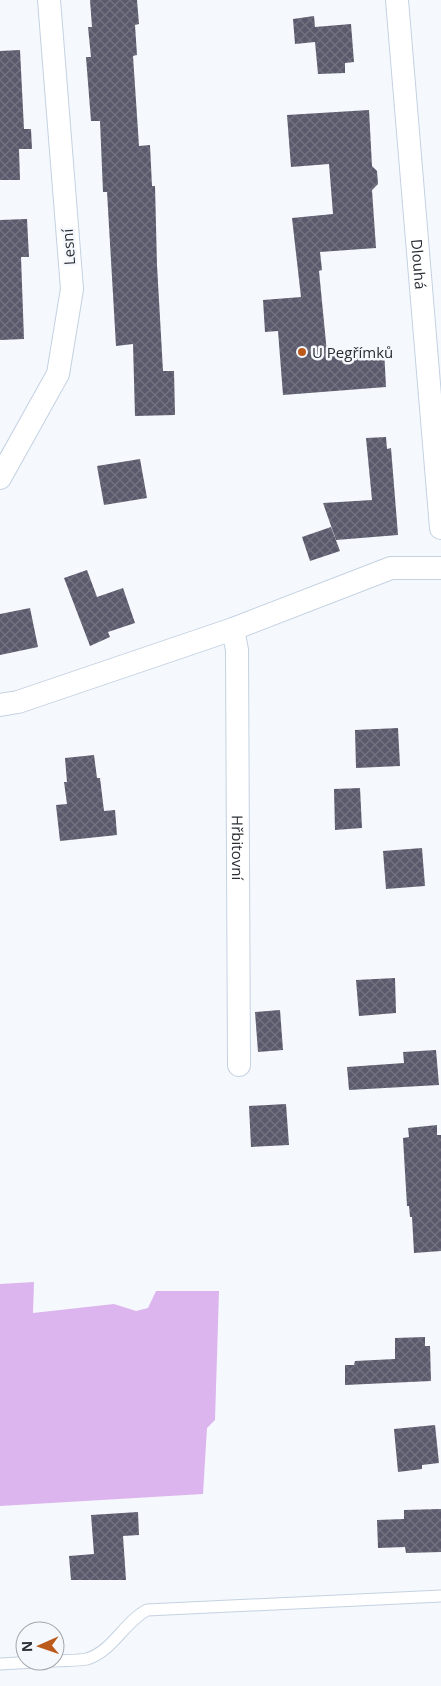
<svg xmlns="http://www.w3.org/2000/svg" width="441" height="1686" font-family="'Open Sans',sans-serif">
<style>
.grass{fill:#dcb5ee}
.building{fill:url(#building-cross-hatch)}
.lines{fill:none;stroke-linecap:round;stroke-linejoin:round}
.service-casing{stroke:#c4d2e2;stroke-width:13}
.minor-casing{stroke:#c4d2e2;stroke-width:24}
.service{stroke:#fff;stroke-width:11}
.minor{stroke:#fff;stroke-width:22}
.poi-dot{fill:#bb5a1b;stroke:#f5f8fc;stroke-width:2}
.labels{text-anchor:middle;dominant-baseline:central;stroke-width:5;stroke-linejoin:round;paint-order:stroke}
.street-label{font-size:15px;fill:#292e35;stroke:#f5f8fc}
.poi-label{font-size:15px;fill:#292e35;stroke:#f5f8fc;text-anchor:start}
</style>
<defs>
<pattern id="building-cross-hatch" width="8" height="8" patternUnits="userSpaceOnUse" patternTransform="scale(1.25)"><rect width="8" height="8" fill="#5a5a6c"/><path d="M0 0l8 8M0 8l8-8" fill="none" stroke="#737482"/></pattern>
</defs>
<rect width="100%" height="100%" fill="#f5f8fc"/>
<path class="grass" d="M 34,1282 L 33,1313 L 114,1304 L 136,1311 L 148,1308 L 156,1291 L 219,1291 L 215,1420 L 207,1428 L 203,1494 L 0,1506 L 0,1284 Z"/>
<g class="building">
<path d="M 90,0 L 137,0 L 139,24 L 135,25 L 137,55 L 133,56 L 139,146 L 150,145 L 152,186 L 155,186 L 157,265 L 163,371 L 174,371 L 175,415 L 135,416 L 133,344 L 116,346 L 107,192 L 103,192 L 100,121 L 91,121 L 86,57 L 91,57 L 88,27 L 92,27 Z"/>
<path d="M 314,16 L 315,27 L 351,24 L 354,62 L 345,63 L 345,73 L 318,74 L 315,42 L 295,44 L 293,19 Z"/>
<path d="M 20,50 L 24,129 L 31,129 L 32,149 L 19,149 L 20,180 L 0,180 L 0,51 Z"/>
<path d="M 369,110 L 372,166 L 377,171 L 378,184 L 372,190 L 376,248 L 320,252 L 322,270 L 319,271 L 327,353 L 384,349 L 386,387 L 283,395 L 278,331 L 265,332 L 263,300 L 301,297 L 292,218 L 333,214 L 329,164 L 291,167 L 287,115 Z"/>
<path d="M 27,219 L 29,257 L 21,257 L 24,339 L 0,340 L 0,220 Z"/>
<path d="M 386,437 L 387,449 L 391,448 L 398,535 L 336,540 L 323,503 L 372,500 L 366,438 Z"/>
<path d="M 140,459 L 147,498 L 104,505 L 97,466 Z"/>
<path d="M 331,527 L 340,551 L 310,561 L 302,537 Z"/>
<path d="M 87,570 L 97,597 L 123,588 L 135,623 L 108,632 L 110,637 L 90,646 L 64,578 Z"/>
<path d="M 30,608 L 38,647 L 0,655 L 0,614 Z"/>
<path d="M 398,728 L 400,766 L 356,768 L 355,730 Z"/>
<path d="M 94,755 L 97,778 L 100,778 L 104,811 L 115,810 L 117,835 L 60,841 L 56,805 L 67,804 L 64,782 L 67,782 L 65,758 Z"/>
<path d="M 360,788 L 362,828 L 335,830 L 334,789 Z"/>
<path d="M 422,848 L 425,886 L 386,889 L 383,851 Z"/>
<path d="M 395,978 L 396,1013 L 359,1016 L 356,980 Z"/>
<path d="M 280,1010 L 283,1050 L 258,1052 L 255,1012 Z"/>
<path d="M 436,1050 L 439,1085 L 349,1090 L 347,1067 L 404,1063 L 403,1052 Z"/>
<path d="M 286,1104 L 289,1145 L 251,1147 L 249,1106 Z"/>
<path d="M 437,1125 L 437,1135 L 441,1135 L 441,1251 L 414,1253 L 412,1217 L 410,1217 L 409,1206 L 407,1206 L 403,1138 L 409,1137 L 408,1128 Z"/>
<path d="M 425,1337 L 425,1346 L 430,1346 L 431,1381 L 345,1385 L 345,1365 L 354,1365 L 355,1361 L 395,1359 L 395,1338 Z"/>
<path d="M 435,1425 L 439,1463 L 422,1465 L 422,1469 L 398,1472 L 394,1429 Z"/>
<path d="M 441,1509 L 441,1552 L 406,1553 L 405,1547 L 378,1548 L 377,1520 L 404,1519 L 404,1510 Z"/>
<path d="M 138,1512 L 139,1535 L 123,1536 L 126,1580 L 71,1580 L 69,1556 L 94,1554 L 91,1515 Z"/>
</g>
<g class="lines">
<g class="service-casing">
<g id="service">
<path d="M 55,1661 C 65,1660 77,1661 87,1659 C 113,1651 124,1622 147,1610 L 441,1596"/>
<path d="M 0,1664 L 53,1661"/>
</g>
</g>
<g class="minor-casing">
<g id="minor">
<path id="s1" d="M 397,0 L 441,528"/>
<path d="M 0,478 L 58,374 L 72,289 L 49,0"/>
<path id="s2" d="M 233,629 L 237,650 L 239,1065"/>
<path d="M 0,705 L 18,702 L 233,629 L 391,568 L 441,568"/>
</g>
</g>
<use href="#service" class="service"/>
<use href="#minor" class="minor"/>
</g>
<circle class="poi-dot" cx="302" cy="352" r="5"/>
<g class="labels">
<g class="street-label">
<text transform="translate(68 247) rotate(-94)">Lesní</text>
<text stroke="none"><textPath href="#s1" startOffset="265">Dlouhá</textPath></text>
<text stroke="none"><textPath href="#s2" startOffset="219">Hřbitovní</textPath></text>
</g>
<g class="poi-label">
<text x="312" y="352">U Pegřímků</text>
</g>
</g>
<g transform="translate(40 1646) rotate(268)"><circle r="24" fill="#f5f8fc" stroke="#a3a7ac"/>
<path d="M0-4L9 19L0 12L-9 19Z" fill="#bb5a1b"/>
<text y="-8" font-size="14" font-weight="bold" text-anchor="middle" fill="#292e35">N</text>
</g>
</svg>
